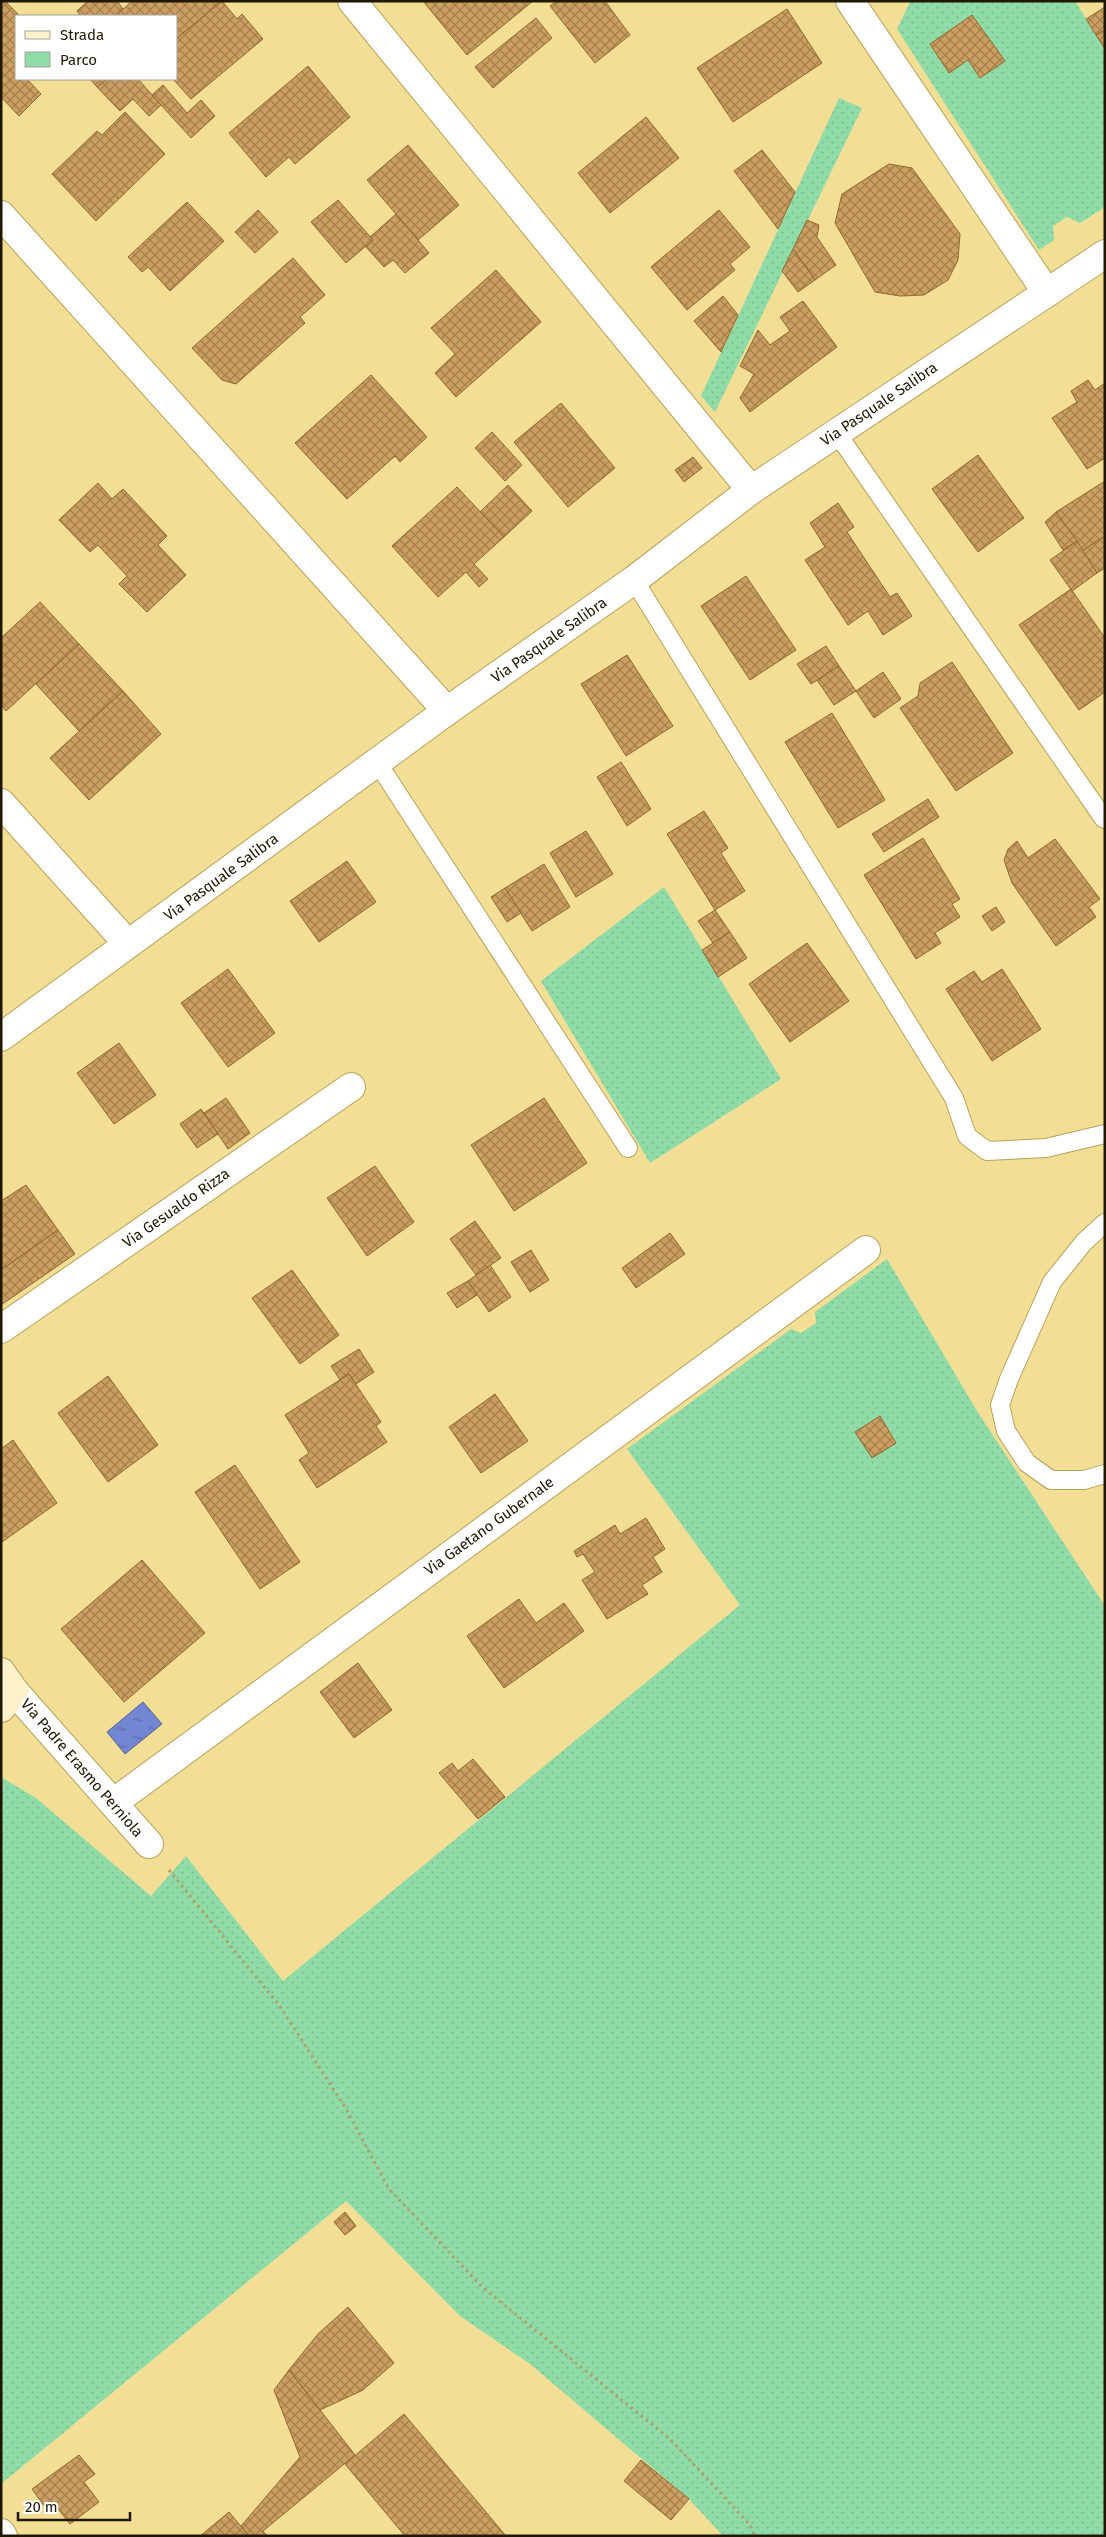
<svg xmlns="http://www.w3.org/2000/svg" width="1106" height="2537" font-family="'Fira Sans',sans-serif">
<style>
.green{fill:url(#green-dots)}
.water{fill:url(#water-ripples);stroke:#5a6493}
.building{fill:url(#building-cross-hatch);stroke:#92682b}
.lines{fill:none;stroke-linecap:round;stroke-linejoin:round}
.lane-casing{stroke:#b6a25b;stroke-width:20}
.street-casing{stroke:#b6a25b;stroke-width:30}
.secondary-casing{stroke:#b6a25b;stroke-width:30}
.path{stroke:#b1a067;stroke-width:3;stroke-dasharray:2.5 4;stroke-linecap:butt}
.lane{stroke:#fff;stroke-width:18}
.street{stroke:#fff;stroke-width:28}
.secondary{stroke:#fdf2cb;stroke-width:28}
.labels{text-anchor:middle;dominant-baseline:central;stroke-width:5;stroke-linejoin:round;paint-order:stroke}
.street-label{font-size:15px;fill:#1f1700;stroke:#fff}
</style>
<defs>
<pattern id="green-dots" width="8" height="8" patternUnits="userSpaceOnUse" patternTransform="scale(1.25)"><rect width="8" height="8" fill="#90dca8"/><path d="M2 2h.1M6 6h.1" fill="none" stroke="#7cbc8f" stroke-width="1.8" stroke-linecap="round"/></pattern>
<pattern id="water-ripples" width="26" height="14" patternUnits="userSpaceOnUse" patternTransform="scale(1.25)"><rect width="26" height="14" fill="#7485d2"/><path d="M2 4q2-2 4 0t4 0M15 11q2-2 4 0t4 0" fill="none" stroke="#5f6ca8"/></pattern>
<pattern id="building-cross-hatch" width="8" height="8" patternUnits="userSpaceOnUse" patternTransform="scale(1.25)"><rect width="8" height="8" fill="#cb9e62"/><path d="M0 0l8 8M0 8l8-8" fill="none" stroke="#a4804e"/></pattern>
</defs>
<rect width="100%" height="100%" fill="#f3de95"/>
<g class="green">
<path d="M 907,1 L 1075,1 L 1105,49 L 1105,207 L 1080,223 L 1067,217 L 1053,226 L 1054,240 L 1039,250 L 897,29 L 910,2 Z"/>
<path d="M 839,98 L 862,108 L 715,412 L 701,396 Z"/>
<path d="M 664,887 L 781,1079 L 650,1163 L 541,981 Z"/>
<path d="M 887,1259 L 977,1411 L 1105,1606 L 1105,2536 L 723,2536 L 689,2499 L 530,2364 L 460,2316 L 346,2201 L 1,2484 L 1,1777 L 36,1798 L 151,1896 L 186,1856 L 283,1981 L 740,1605 L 627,1449 L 791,1329 L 801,1333 L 816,1323 L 815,1312 Z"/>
</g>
<path class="water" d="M 143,1702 L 162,1724 L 125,1754 L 107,1732 Z"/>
<g class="building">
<path d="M 1,1 L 5,1 L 20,16 L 16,16 L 16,79 L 27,79 L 41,94 L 19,116 L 1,97 Z"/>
<path d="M 88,1 L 117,1 L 123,9 L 118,14 L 120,16 L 81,16 L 77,11 Z"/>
<path d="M 132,1 L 222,1 L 176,39 L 176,16 L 120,16 L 118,14 Z"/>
<path d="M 222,1 L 237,19 L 242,14 L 263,39 L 191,99 L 173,79 L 176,79 L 176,39 Z"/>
<path d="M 423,1 L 533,1 L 467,55 Z"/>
<path d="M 556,1 L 605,1 L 630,35 L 595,63 L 550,6 Z"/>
<path d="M 1105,7 L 1105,30 L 1096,35 L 1086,19 Z"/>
<path d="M 787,9 L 822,63 L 733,122 L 697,68 Z"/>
<path d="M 972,15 L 1005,61 L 980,78 L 968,60 L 949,73 L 930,44 Z"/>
<path d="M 536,18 L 552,38 L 493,88 L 475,67 Z"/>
<path d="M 1105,30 L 1105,49 L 1096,35 Z"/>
<path d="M 308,66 L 350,117 L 295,164 L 289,157 L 266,177 L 229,133 Z"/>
<path d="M 90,79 L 107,79 L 97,87 Z"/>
<path d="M 107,79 L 138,79 L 161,105 L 149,116 L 133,99 L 120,111 L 97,87 Z"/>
<path d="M 163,85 L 187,113 L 201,100 L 215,116 L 191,138 L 152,95 Z"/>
<path d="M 125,112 L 165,154 L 96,221 L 52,174 L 97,131 L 102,135 Z"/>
<path d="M 646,117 L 679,158 L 610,213 L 578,173 Z"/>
<path d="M 408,145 L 459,205 L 418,240 L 367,180 Z"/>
<path d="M 762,150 L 795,192 L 778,229 L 734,171 Z"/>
<path d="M 889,164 L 912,168 L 960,234 L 958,260 L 948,280 L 924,295 L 900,296 L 875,292 L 835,223 L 842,194 Z"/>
<path d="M 338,200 L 373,240 L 346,263 L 311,222 Z"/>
<path d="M 187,202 L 224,241 L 170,291 L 148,267 L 142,272 L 128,257 Z"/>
<path d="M 258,210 L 278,232 L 255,253 L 235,232 Z"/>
<path d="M 719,210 L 750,247 L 730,264 L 735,270 L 687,310 L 651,267 Z"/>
<path d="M 396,214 L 429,253 L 405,273 L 393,260 L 384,267 L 366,247 L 373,240 L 370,237 Z"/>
<path d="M 807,220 L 819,225 L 817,237 L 836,265 L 815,280 L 793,249 Z"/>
<path d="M 793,249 L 815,280 L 798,292 L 782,271 Z"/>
<path d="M 293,258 L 325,295 L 300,317 L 305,323 L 236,384 L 222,380 L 192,348 Z"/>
<path d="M 496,270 L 541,322 L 456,397 L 435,373 L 455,354 L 431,328 Z"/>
<path d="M 723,296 L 738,315 L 721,352 L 694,321 Z"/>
<path d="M 803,301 L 837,347 L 750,412 L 740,398 L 754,374 L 740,366 L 758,330 L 770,345 L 790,331 L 780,317 Z"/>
<path d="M 371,375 L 427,437 L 400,462 L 395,456 L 347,499 L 295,443 Z"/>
<path d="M 1088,380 L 1095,390 L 1105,383 L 1105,458 L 1087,469 L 1052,418 L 1077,402 L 1071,391 Z"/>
<path d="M 561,403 L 615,468 L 568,507 L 514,442 Z"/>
<path d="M 492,432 L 522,465 L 505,481 L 475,448 Z"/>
<path d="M 978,455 L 1024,518 L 978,552 L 932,489 Z"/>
<path d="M 693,457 L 702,468 L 684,482 L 675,470 Z"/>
<path d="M 1105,481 L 1105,536 L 1082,551 L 1056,512 Z"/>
<path d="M 98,483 L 112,499 L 123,489 L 167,536 L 158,545 L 186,575 L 147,612 L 119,584 L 127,576 L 98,545 L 90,552 L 59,520 Z"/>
<path d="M 508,485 L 532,511 L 504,537 L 480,512 Z"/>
<path d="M 457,487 L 504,537 L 474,564 L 488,579 L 479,587 L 466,572 L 438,597 L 392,546 Z"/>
<path d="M 838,503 L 854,527 L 847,532 L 890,597 L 897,593 L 912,616 L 883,635 L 868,611 L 848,625 L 805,560 L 825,547 L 810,523 Z"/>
<path d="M 1056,512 L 1077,541 L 1063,550 L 1045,522 Z"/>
<path d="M 1105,536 L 1105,568 L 1097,573 L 1082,551 Z"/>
<path d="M 1077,541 L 1097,573 L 1072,591 L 1050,560 Z"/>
<path d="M 746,576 L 796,650 L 750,680 L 701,606 Z"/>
<path d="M 1071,589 L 1105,638 L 1105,692 L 1079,710 L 1019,625 Z"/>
<path d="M 40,602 L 79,644 L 6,711 L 1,705 L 1,638 Z"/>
<path d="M 79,644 L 123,691 L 79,731 L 36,684 Z"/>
<path d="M 826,646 L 839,666 L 811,684 L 797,664 Z"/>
<path d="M 627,655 L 673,726 L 626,756 L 581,684 Z"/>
<path d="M 952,662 L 1013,753 L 956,791 L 900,708 L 918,696 L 920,683 Z"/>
<path d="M 839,666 L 856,691 L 834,705 L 817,680 Z"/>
<path d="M 883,672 L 901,699 L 874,718 L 856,691 Z"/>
<path d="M 123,691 L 161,734 L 89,800 L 50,758 Z"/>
<path d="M 832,713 L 885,800 L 838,828 L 785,742 Z"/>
<path d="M 621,762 L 651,809 L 627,826 L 597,777 Z"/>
<path d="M 928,799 L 939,817 L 884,852 L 872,834 Z"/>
<path d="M 704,811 L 728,848 L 721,853 L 745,891 L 715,910 L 667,834 Z"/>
<path d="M 586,831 L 613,874 L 576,897 L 550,853 Z"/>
<path d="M 923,838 L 960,899 L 952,904 L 960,917 L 935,933 L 941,943 L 916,959 L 864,875 Z"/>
<path d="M 1055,839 L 1100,899 L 1089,907 L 1096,917 L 1056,946 L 1012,883 L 1004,860 L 1008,849 L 1017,841 L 1028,858 Z"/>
<path d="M 347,861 L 376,902 L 319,942 L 290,901 Z"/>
<path d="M 544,864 L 570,907 L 532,931 L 505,888 Z"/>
<path d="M 505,888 L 521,913 L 507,922 L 491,897 Z"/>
<path d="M 996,907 L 1005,922 L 992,931 L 982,916 Z"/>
<path d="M 715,910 L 730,932 L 713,943 L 698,921 Z"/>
<path d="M 730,932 L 747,958 L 718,977 L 702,950 Z"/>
<path d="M 807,943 L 849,1001 L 790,1042 L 749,984 Z"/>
<path d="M 228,969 L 275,1033 L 228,1067 L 181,1003 Z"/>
<path d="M 1002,969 L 1041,1029 L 992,1061 L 946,989 L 974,971 L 982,982 Z"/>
<path d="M 119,1043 L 156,1095 L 114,1124 L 77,1073 Z"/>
<path d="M 226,1098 L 250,1133 L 228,1149 L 204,1113 Z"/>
<path d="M 544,1098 L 587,1163 L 514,1211 L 471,1145 Z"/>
<path d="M 201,1109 L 218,1134 L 197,1148 L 180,1124 Z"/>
<path d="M 375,1166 L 414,1222 L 367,1256 L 327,1198 Z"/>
<path d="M 26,1185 L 58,1230 L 1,1270 L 1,1201 Z"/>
<path d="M 475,1221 L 501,1258 L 476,1275 L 450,1239 Z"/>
<path d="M 58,1230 L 75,1254 L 1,1305 L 1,1270 Z"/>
<path d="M 670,1233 L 685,1254 L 636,1288 L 622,1268 Z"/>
<path d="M 531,1250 L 549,1280 L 530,1292 L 511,1262 Z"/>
<path d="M 490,1265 L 511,1297 L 489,1312 L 468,1281 Z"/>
<path d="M 292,1270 L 339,1335 L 300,1364 L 252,1298 Z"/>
<path d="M 468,1281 L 477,1295 L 457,1308 L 447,1293 Z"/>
<path d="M 359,1349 L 374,1372 L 356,1384 L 349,1374 L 340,1380 L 331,1366 Z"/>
<path d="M 349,1374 L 381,1422 L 376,1426 L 387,1442 L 317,1488 L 299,1460 L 309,1453 L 285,1415 Z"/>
<path d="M 108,1376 L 158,1445 L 108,1482 L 58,1413 Z"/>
<path d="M 495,1394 L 528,1441 L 481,1473 L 449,1427 Z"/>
<path d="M 880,1416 L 896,1443 L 872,1458 L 855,1432 Z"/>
<path d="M 13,1440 L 57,1503 L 2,1542 L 1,1449 Z"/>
<path d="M 235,1465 L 300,1562 L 260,1589 L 195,1492 Z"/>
<path d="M 646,1518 L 665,1549 L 653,1557 L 662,1572 L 642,1585 L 648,1594 L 607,1619 L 582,1580 L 595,1572 L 583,1554 L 577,1557 L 574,1551 L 615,1525 L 620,1534 Z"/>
<path d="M 142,1560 L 205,1633 L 124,1702 L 61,1629 Z"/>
<path d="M 519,1599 L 536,1623 L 564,1603 L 584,1631 L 504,1688 L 467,1636 Z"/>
<path d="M 358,1663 L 392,1710 L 354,1738 L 320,1692 Z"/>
<path d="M 473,1759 L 505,1797 L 478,1819 L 439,1773 L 452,1763 L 458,1771 Z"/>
<path d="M 345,2212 L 356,2226 L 345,2235 L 334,2222 Z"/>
<path d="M 348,2307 L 394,2363 L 363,2390 L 320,2410 L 289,2370 L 318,2334 Z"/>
<path d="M 289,2370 L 355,2455 L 263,2531 L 267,2536 L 249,2536 L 241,2526 L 300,2457 L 274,2390 Z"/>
<path d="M 404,2414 L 506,2536 L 405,2536 L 345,2464 Z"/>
<path d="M 79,2455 L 95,2474 L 84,2482 L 99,2502 L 70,2524 L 54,2504 L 47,2510 L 32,2489 Z"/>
<path d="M 641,2460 L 689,2499 L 671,2520 L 624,2481 Z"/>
<path d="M 229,2512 L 249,2536 L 200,2536 Z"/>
</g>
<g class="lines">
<g class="lane-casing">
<g id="lane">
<path d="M 836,432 L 1104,819"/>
<path d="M 634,580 L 954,1098 L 967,1136 L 987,1151 L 1046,1148 L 1105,1134"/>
<path d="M 377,762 L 628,1148"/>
<path d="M 1105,1223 L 1084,1242 L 1052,1282 L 1009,1379 L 1000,1405 L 1006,1431 L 1027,1463 L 1051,1480 L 1084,1480 L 1105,1474"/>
</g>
</g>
<g class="street-casing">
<g id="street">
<path d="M 352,1 L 751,490"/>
<path d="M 850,1 L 1047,293"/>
<path d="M 1,215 L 447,711"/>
<path d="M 1,803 L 128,944"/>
<path d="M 1,1037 L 447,711 L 634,580 L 751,490 L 1105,254"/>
<path d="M 1,1329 L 351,1087"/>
<path d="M 15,1692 L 149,1844"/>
<path d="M 113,1803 L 866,1250"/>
<path d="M 1,2533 L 3,2536"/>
</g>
</g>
<g class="secondary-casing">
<path id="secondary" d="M 1,1672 L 15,1692 L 1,1708"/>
</g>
<path class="path" d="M 169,1870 L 279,2005 L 345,2107 L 389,2189 L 482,2287 L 670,2439 L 750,2525 L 755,2536"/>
<use href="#lane" class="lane"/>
<use href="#street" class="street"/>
<use href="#secondary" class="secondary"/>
</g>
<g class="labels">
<g class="street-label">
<text transform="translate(879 404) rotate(-34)">Via Pasquale Salibra</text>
<text transform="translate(549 640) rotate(-35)">Via Pasquale Salibra</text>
<text transform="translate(221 877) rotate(-36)">Via Pasquale Salibra</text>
<text transform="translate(176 1208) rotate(-35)">Via Gesualdo Rizza</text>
<text transform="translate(489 1526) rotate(-36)">Via Gaetano Gubernale</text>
<text transform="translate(82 1768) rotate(49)">Via Padre Erasmo Perniola</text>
</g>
</g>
<rect width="1106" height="2537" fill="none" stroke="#1f1700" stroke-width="5"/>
<rect x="15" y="15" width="162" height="65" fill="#ffffff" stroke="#a5a299"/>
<rect x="25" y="31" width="25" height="8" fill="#fdf2cb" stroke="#a5a299"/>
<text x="60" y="40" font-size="15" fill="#1f1700">Strada</text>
<rect x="25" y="52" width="25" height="15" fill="#90dca8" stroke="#a5a299"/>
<text x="60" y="65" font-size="15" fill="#1f1700">Parco</text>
<path d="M18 2512v8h112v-8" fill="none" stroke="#1f1700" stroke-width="2.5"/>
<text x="25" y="2512" font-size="15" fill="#1f1700" stroke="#ffffff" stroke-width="4" paint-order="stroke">20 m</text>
</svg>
